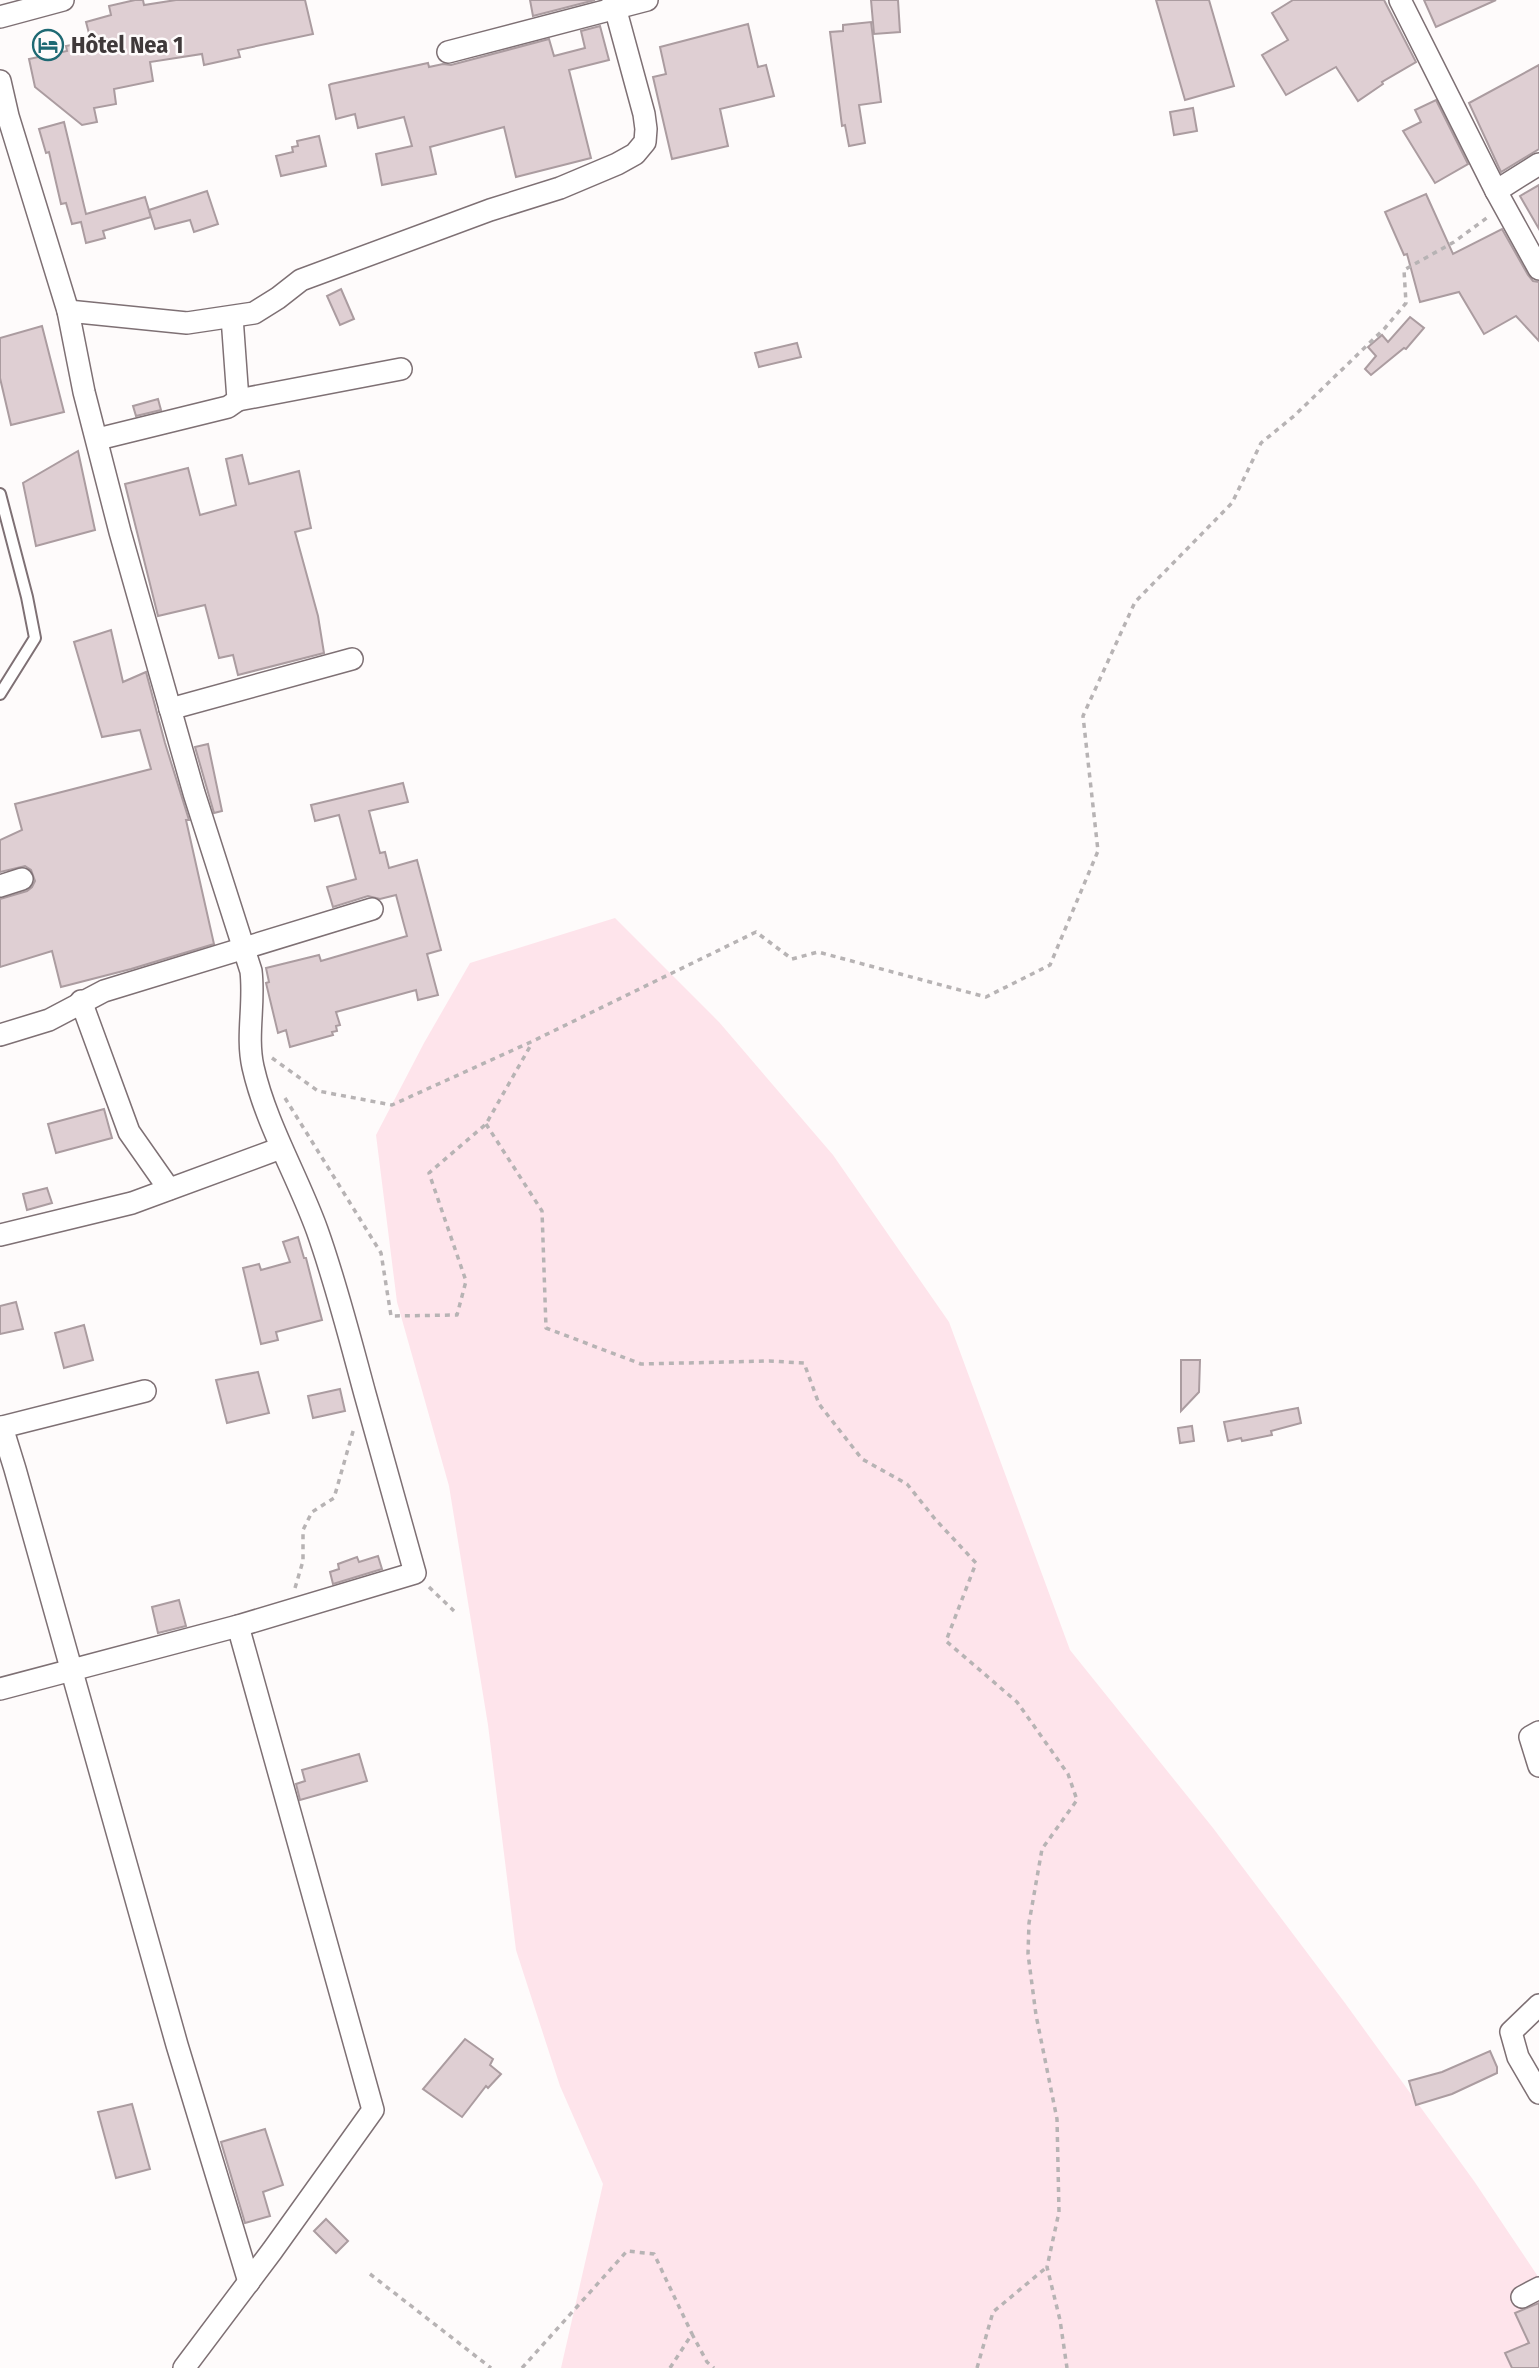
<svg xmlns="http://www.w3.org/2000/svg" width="1539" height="2368" font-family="'Fira Sans Condensed',sans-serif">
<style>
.green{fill:#fee4eb}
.building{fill:#dfcfd3;stroke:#ab9ca0;stroke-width:2}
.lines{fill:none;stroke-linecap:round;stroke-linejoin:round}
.service-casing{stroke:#7e7074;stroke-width:14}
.minor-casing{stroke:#7e7074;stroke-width:24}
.path{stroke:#b7b3b4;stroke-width:3.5;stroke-dasharray:5 5;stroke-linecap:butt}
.service{stroke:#fff;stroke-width:10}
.minor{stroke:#fff;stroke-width:21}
.labels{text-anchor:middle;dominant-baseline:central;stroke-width:5;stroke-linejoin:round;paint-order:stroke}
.poi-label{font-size:24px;font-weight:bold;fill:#3f393a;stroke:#fefbfb;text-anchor:start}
</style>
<rect width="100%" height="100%" fill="#fefbfb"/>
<path class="green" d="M 615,918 L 719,1022 L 833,1155 L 949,1322 L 1070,1650 L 1213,1828 L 1345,2003 L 1474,2181 L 1539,2278 L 1539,2368 L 561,2368 L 603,2184 L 560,2086 L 516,1950 L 488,1725 L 449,1486 L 397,1302 L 376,1135 L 424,1043 L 470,963 Z"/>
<g class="building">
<path d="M 135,0 L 143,0 L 144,5 L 176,0 L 305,0 L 313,34 L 238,50 L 240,57 L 204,65 L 202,54 L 150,62 L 153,81 L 114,89 L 116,104 L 94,108 L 97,122 L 82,125 L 35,87 L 29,59 L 67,51 L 66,46 L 91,41 L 86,22 L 111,15 L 109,6 Z"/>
<path d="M 530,0 L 595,0 L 533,16 Z"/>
<path d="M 871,0 L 898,0 L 900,32 L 874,34 Z"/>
<path d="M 1156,0 L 1209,0 L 1234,86 L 1185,100 Z"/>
<path d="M 1293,0 L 1384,0 L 1416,62 L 1382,82 L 1383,84 L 1358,101 L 1336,67 L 1286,95 L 1262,55 L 1288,40 L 1272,13 Z"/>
<path d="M 1424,0 L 1496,0 L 1436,27 Z"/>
<path d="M 871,22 L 881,102 L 859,105 L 865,143 L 849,146 L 845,125 L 842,126 L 830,32 L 843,31 L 843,25 Z"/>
<path d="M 748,24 L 758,67 L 766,65 L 774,96 L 720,109 L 728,146 L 672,159 L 653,77 L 666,74 L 660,47 Z"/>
<path d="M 600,26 L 609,60 L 569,70 L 591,158 L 516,177 L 504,127 L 430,147 L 436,174 L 382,185 L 376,154 L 412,146 L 404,117 L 358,128 L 355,114 L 336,119 L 329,85 L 331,84 L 428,63 L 429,67 L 443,64 L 451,65 L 549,39 L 554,56 L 585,48 L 581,31 Z"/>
<path d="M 1539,65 L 1539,149 L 1501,172 L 1469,103 Z"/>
<path d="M 1436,100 L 1468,164 L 1435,183 L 1403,131 L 1421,122 L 1415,110 Z"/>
<path d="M 1193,108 L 1197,131 L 1174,135 L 1170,112 Z"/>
<path d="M 64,122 L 86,214 L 145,197 L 151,217 L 103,231 L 105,238 L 86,243 L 81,222 L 72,224 L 66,203 L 61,204 L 49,152 L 46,153 L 39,129 Z"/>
<path d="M 319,136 L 326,166 L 281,176 L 276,156 L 293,152 L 292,147 L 298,146 L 297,141 Z"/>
<path d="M 1539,185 L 1539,229 L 1520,196 Z"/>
<path d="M 207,191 L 218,224 L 194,232 L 190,220 L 155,229 L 149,210 Z"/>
<path d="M 1426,194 L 1453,254 L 1502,229 L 1528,275 L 1533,281 L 1539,282 L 1539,341 L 1516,316 L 1484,334 L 1459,292 L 1420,302 L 1407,254 L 1404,255 L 1385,212 Z"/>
<path d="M 341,289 L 354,319 L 340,325 L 327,296 Z"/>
<path d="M 1410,317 L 1424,328 L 1406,349 L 1404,348 L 1371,375 L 1365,369 L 1376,356 L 1368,347 L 1382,335 L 1388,342 Z"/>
<path d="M 42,326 L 64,412 L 11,425 L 0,378 L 0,338 Z"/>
<path d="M 797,343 L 801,357 L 759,367 L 755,353 Z"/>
<path d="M 158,399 L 161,410 L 136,416 L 133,406 Z"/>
<path d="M 78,451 L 95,530 L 36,546 L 23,483 Z"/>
<path d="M 242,455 L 249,484 L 299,471 L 311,528 L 295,532 L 318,616 L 324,653 L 238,675 L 233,655 L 219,658 L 205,605 L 158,616 L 125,484 L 188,468 L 200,515 L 236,505 L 226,459 Z"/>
<path d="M 111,630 L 123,682 L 146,672 L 165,743 L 189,820 L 186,820 L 214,944 L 131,969 L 61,987 L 52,951 L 0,967 L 0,899 L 27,891 L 32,887 L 35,881 L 31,870 L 25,866 L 0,872 L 0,840 L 22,830 L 15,804 L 151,769 L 140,730 L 102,737 L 74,642 Z"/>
<path d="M 208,744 L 222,811 L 214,813 L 195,747 Z"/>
<path d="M 403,783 L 408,802 L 369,811 L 380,853 L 385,852 L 389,868 L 417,860 L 441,950 L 427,954 L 438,995 L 418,1000 L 416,990 L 336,1012 L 340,1025 L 336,1026 L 337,1031 L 332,1032 L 333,1035 L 290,1047 L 286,1030 L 278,1033 L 266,983 L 269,982 L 266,968 L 319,955 L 321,961 L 407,936 L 396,895 L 380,899 L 368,896 L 333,907 L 327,887 L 356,879 L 339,815 L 315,821 L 311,805 Z"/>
<path d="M 104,1109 L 112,1138 L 56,1153 L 48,1124 Z"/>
<path d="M 47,1188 L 52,1203 L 27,1210 L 23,1194 Z"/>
<path d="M 298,1237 L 304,1258 L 306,1258 L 322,1320 L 276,1332 L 278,1340 L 261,1344 L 243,1268 L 259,1264 L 261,1270 L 290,1262 L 283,1242 Z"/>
<path d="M 16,1302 L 23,1329 L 0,1334 L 0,1306 Z"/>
<path d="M 84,1325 L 93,1360 L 64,1368 L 55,1333 Z"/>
<path d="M 1181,1360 L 1200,1360 L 1199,1392 L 1181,1411 Z"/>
<path d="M 258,1372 L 269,1413 L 227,1423 L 216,1380 Z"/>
<path d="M 340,1389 L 345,1411 L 313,1418 L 308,1396 Z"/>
<path d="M 1298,1408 L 1301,1423 L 1271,1431 L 1272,1435 L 1242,1441 L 1241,1438 L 1228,1441 L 1224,1422 Z"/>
<path d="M 1192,1426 L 1194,1441 L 1180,1443 L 1178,1428 Z"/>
<path d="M 378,1556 L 382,1569 L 333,1584 L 330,1572 L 339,1569 L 338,1564 L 357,1557 L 359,1562 Z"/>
<path d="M 179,1600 L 186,1626 L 158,1633 L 152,1607 Z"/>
<path d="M 359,1754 L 367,1781 L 300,1800 L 296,1784 L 305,1781 L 302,1770 Z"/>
<path d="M 465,2039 L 493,2059 L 490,2065 L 501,2074 L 488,2088 L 486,2086 L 462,2117 L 423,2089 Z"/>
<path d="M 1490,2051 L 1497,2067 L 1497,2073 L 1452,2094 L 1416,2105 L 1409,2081 L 1442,2072 Z"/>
<path d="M 132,2104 L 150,2169 L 116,2178 L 98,2112 Z"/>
<path d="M 265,2129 L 283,2185 L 263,2192 L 270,2216 L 245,2223 L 221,2142 Z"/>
<path d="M 326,2219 L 348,2241 L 336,2253 L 314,2231 Z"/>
<path d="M 1539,2303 L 1539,2368 L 1512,2368 L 1505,2353 L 1529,2343 L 1515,2313 Z"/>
</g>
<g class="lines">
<g class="service-casing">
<path id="service" d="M 0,494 L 27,597 L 35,638 L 0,694"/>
</g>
<g class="minor-casing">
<g id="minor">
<path d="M 1400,0 L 1496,191 L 1539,269"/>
<path d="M 0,17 L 63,0"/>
<path d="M 448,52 L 647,0"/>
<path d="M 0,81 L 8,116 L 68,311 L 84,392 L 120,532 L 194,793 L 251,971 C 255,1004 246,1036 253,1067 C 266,1124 297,1175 317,1230 C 336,1283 350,1339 365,1394 C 381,1453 398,1513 415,1573 L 238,1626 L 0,1689"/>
<path d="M 1496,191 L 1539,164"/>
<path d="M 68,311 L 187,323 L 254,313 L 278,298 L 301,280 L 490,210 L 560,188 L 617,164 L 635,154 L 645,142 L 646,129 L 644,114 L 613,0"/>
<path d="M 238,400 L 401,369"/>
<path d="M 98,439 L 228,407 L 238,400 L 232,317"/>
<path d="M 170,709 L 352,659"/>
<path d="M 0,886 L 22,879"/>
<path d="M 81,1001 L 129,1132 L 169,1189"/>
<path d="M 0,1035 L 49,1020 L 104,991 L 372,909"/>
<path d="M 0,1235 L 132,1203 L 281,1148"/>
<path d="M 0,1427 L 2,1427 L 15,1469 L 177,2045 L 249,2282"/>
<path d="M 2,1427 L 145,1391"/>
<path d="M 1539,1732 L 1530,1737 L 1539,1766"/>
<path d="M 1539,2005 L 1511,2032 L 1518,2057 L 1539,2093"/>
<path d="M 1522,2297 L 1539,2288"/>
<path d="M 184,2368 L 272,2251 L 373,2110 L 238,1626"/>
</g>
</g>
<g class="path">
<path d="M 272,1058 L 318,1091 L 392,1105 L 533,1041 L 756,932 L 792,959 L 818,952 L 986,997 L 1050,965 L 1098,851 L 1083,716 L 1135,602 L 1232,503 L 1261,443 L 1294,416 L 1385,328 L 1406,303 L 1404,270 L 1454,242 L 1488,217"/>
<path d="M 285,1098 L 381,1253 L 391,1316 L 457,1315 L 466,1281 L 429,1173 L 486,1124 L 532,1043"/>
<path d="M 486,1124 L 542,1211 L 546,1328 L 641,1364 L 769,1361 L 804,1363 L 819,1404 L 862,1459 L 907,1484 L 935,1519 L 976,1563 L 946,1641 L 1017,1702 L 1068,1774 L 1077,1800 L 1042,1849 L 1029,1923 L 1028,1954 L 1036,2015 L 1057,2119 L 1059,2212 L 1047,2267 L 1060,2320 L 1067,2368"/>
<path d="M 429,1587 L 454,1611"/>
<path d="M 295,1588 L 303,1561 L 303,1530 L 312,1512 L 334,1498 L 354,1428"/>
<path d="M 370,2274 L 491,2368"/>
<path d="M 522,2368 L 627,2251 L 654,2254 L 692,2334"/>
<path d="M 670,2368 L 692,2334 L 707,2362 L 714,2368"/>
<path d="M 977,2368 L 993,2312 L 1047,2267"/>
</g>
<use href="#service" class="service"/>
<use href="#minor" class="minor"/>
</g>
<defs>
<g id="hotel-ring" transform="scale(1.575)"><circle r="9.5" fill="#fefbfb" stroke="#1e6973" stroke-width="1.5"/><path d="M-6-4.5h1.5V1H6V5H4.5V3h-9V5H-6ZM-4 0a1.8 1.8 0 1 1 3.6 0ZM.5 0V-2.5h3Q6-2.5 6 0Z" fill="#1e6973"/></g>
</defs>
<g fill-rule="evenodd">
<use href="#hotel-ring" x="48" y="45"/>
</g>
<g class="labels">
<g class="poi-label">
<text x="71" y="45">Hôtel Nea 1</text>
</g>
</g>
</svg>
